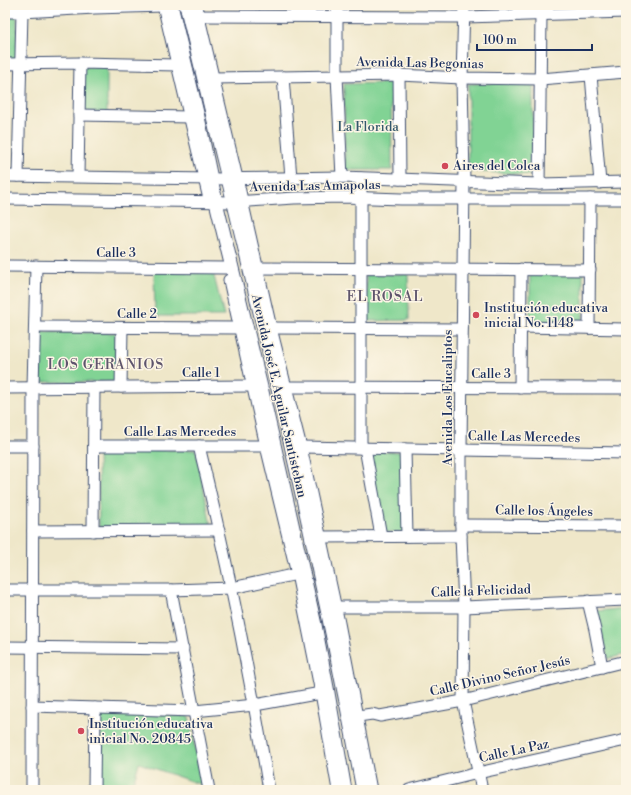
<svg xmlns="http://www.w3.org/2000/svg" width="631" height="795" font-family="'Libre Bodoni',serif">
<style>
.green{fill:#81d394;stroke:#4e8179}
.lines{fill:none;stroke-linecap:round;stroke-linejoin:round}
.minor-casing{stroke:#3b4b6e;stroke-width:13}
.major-casing{stroke:#3b4b6e;stroke-width:15}
.minor{stroke:#fff;stroke-width:11}
.major{stroke:#fff;stroke-width:13}
.poi-dot{fill:#d1495b;stroke:#fcf5e5;stroke-width:1.5}
.labels{text-anchor:middle;dominant-baseline:central;stroke-width:3;stroke-linejoin:round;paint-order:stroke}
.street-label{font-size:13px;fill:#1b2f5e;stroke:#fcf5e5}
.park-label{font-size:13px;fill:#34586c;stroke:#fcf5e5}
.poi-label{font-size:13px;fill:#1b2f5e;stroke:#fcf5e5;text-anchor:start}
.neighbourhood-label{font-size:14px;letter-spacing:1px;fill:#5e556d;stroke:#fcf5e5}
</style>
<rect width="100%" height="100%" fill="#fcf5e5"/>
<filter id="ink" filterUnits="userSpaceOnUse"><feTurbulence type="fractalNoise" baseFrequency=".025" numOctaves="2"/><feDisplacementMap in="SourceGraphic" scale="8" xChannelSelector="R" yChannelSelector="G"/><feConvolveMatrix kernelMatrix="1 2 1 2 8 2 1 2 1" color-interpolation-filters="sRGB"/></filter>
<filter id="wash" filterUnits="userSpaceOnUse"><feTurbulence type="fractalNoise" baseFrequency=".012" numOctaves="4" result="noise"/><feDisplacementMap in="SourceGraphic" scale="16" xChannelSelector="R" yChannelSelector="G"/><feGaussianBlur stdDeviation="0.9" result="paint"/><feColorMatrix in="noise" values="0 0 0 0 0 0 0 0 0 0 0 0 0 0 0 0 0 1.4 0 .05"/><feComposite in="paint" operator="in"/></filter>
<g filter="url(#wash)">
<rect width="100%" height="100%" fill="#efe7c9"/>
<g class="green">
<path d="M 5,16 L 17,17 L 17,60 L 5,60 Z"/>
<rect x="83" y="67" width="24" height="46"/>
<path d="M 533,82 L 533,175 L 468,171 L 468,84 Z"/>
<path d="M 391,83 L 392,170 L 345,170 L 344,84 Z"/>
<path d="M 154,271 L 213,272 L 224,316 L 155,316 Z"/>
<rect x="530" y="273" width="53" height="48"/>
<path d="M 366,274 L 408,274 L 409,320 L 367,321 Z"/>
<path d="M 39,332 L 116,333 L 115,382 L 40,382 Z"/>
<path d="M 98,450 L 196,450 L 211,526 L 99,527 Z"/>
<path d="M 368,451 L 405,452 L 404,533 L 383,532 Z"/>
<path d="M 626,608 L 626,654 L 608,659 L 596,611 Z"/>
<path d="M 101,713 L 189,716 L 202,785 L 139,763 L 131,790 L 101,790 Z"/>
</g>
</g>
<g filter="url(#ink)">
<g class="lines">
<g class="minor-casing">
<g id="minor">
<path d="M 163,5 L 209,199"/>
<path d="M 196,5 L 237,178 L 271,328 L 301,447 L 339,623 L 371,790"/>
<path d="M 337,5 L 337,76 L 342,177"/>
<path d="M 464,5 L 462,78 L 464,181 L 461,450 L 461,536 L 464,607 L 463,701 L 482,790"/>
<path d="M 5,12 L 22,12 L 95,8 L 163,6"/>
<path d="M 519,15 L 519,5"/>
<path d="M 198,16 L 465,17 L 626,12"/>
<path d="M 5,64 L 80,63 L 177,65"/>
<path d="M 399,75 L 400,179"/>
<path d="M 591,75 L 600,183"/>
<path d="M 283,77 L 291,178"/>
<path d="M 213,78 L 399,75 L 462,78 L 540,79 L 626,72"/>
<path d="M 79,115 L 190,117"/>
<path d="M 5,176 L 212,179 L 342,177 L 539,184 L 626,182"/>
<path d="M 18,176 L 22,12"/>
<path d="M 78,176 L 80,63"/>
<path d="M 361,178 L 361,448"/>
<path d="M 539,184 L 541,15"/>
<path d="M 5,199 L 234,202 L 294,198 L 343,197 L 401,199 L 626,199"/>
<path d="M 5,266 L 226,268"/>
<path d="M 257,268 L 590,270"/>
<path d="M 229,280 L 266,446 L 297,574 L 321,693 L 338,790"/>
<path d="M 35,327 L 239,328"/>
<path d="M 520,327 L 626,329"/>
<path d="M 271,328 L 462,329"/>
<path d="M 589,328 L 590,199"/>
<path d="M 121,387 L 122,328"/>
<path d="M 285,387 L 626,388"/>
<path d="M 5,388 L 252,386"/>
<path d="M 520,388 L 521,269"/>
<path d="M 5,446 L 33,446"/>
<path d="M 94,446 L 266,446"/>
<path d="M 199,446 C 227,560 250,675 269,790"/>
<path d="M 301,447 L 626,453"/>
<path d="M 365,448 L 381,536"/>
<path d="M 405,449 L 407,536"/>
<path d="M 461,525 L 626,526"/>
<path d="M 33,531 L 219,530"/>
<path d="M 93,531 L 94,387"/>
<path d="M 320,537 L 461,536"/>
<path d="M 5,590 L 171,590 L 232,588 L 297,574"/>
<path d="M 171,590 L 209,790"/>
<path d="M 588,601 L 595,630 L 602,667"/>
<path d="M 336,607 L 464,607 L 626,600"/>
<path d="M 5,647 L 183,649"/>
<path d="M 32,706 L 194,711 L 255,705 L 321,693"/>
<path d="M 358,716 L 372,714 L 380,716 L 463,701 L 626,661"/>
<path d="M 32,790 L 33,387 L 36,266"/>
<path d="M 94,790 L 95,708"/>
<path d="M 409,790 L 478,773 L 626,740"/>
</g>
</g>
<g class="major-casing">
<g id="major">
<path d="M 171,5 L 198,117 L 216,202 L 261,387 L 315,625 L 328,693 L 345,790"/>
<path d="M 186,5 C 249,266 314,526 363,790"/>
</g>
</g>
<use href="#minor" class="minor"/>
<use href="#major" class="major"/>
</g>
</g>
<g class="poi-dot">
<circle cx="445" cy="166" r="4"/>
<circle cx="476" cy="315" r="4"/>
<circle cx="81" cy="731" r="4"/>
</g>
<g class="labels">
<g class="street-label">
<text transform="translate(420 63) rotate(1)">Avenida Las Begonias</text>
<text transform="translate(315 186) rotate(-1)">Avenida Las Amapolas</text>
<text x="116" y="253">Calle 3</text>
<text x="137" y="314">Calle 2</text>
<text x="201" y="373">Calle 1</text>
<text x="491" y="374">Calle 3</text>
<text transform="translate(279 396) rotate(77)">Avenida José E. Aguilar Santisteban</text>
<text transform="translate(448 398) rotate(-90)">Avenida Los Eucaliptos</text>
<text x="180" y="432">Calle Las Mercedes</text>
<text transform="translate(524 437) rotate(1)">Calle Las Mercedes</text>
<text transform="translate(544 511) rotate(1)">Calle los Ángeles</text>
<text transform="translate(481 591) rotate(-2)">Calle la Felicidad</text>
<text transform="translate(500 676) rotate(-13)">Calle Divino Señor Jesús</text>
<text transform="translate(514 751) rotate(-12)">Calle La Paz</text>
</g>
<g class="park-label">
<text x="368" y="127">La Florida</text>
</g>
<g class="poi-label">
<text x="453" y="166">Aires del Colca</text>
<text x="484" y="308">Institución educativa<tspan x="484" dy="15">inicial No. 1148</tspan></text>
<text x="89" y="724">Institución educativa<tspan x="89" dy="15">inicial No. 20845</tspan></text>
</g>
<g class="neighbourhood-label">
<text x="385" y="297">EL ROSAL</text>
<text x="106" y="365">LOS GERANIOS</text>
</g>
</g>
<rect width="631" height="795" fill="none" stroke="#fcf5e5" stroke-width="20"/>
<path d="M477 44v6h115v-6" fill="none" stroke="#1b2f5e" stroke-width="2"/>
<text x="483" y="44" font-size="12" fill="#1b2f5e" stroke="#fcf5e5" stroke-width="3" paint-order="stroke">100 m</text>
</svg>
